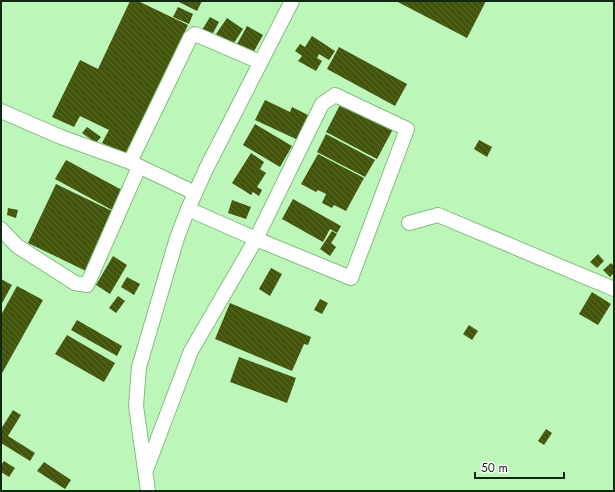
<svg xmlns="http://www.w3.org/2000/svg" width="615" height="492" font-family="Jost,sans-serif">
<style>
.building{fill:url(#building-back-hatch)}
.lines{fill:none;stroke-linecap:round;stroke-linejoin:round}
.minor-casing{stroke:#84bc81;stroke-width:16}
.minor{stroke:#fff;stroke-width:14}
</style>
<defs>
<pattern id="building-back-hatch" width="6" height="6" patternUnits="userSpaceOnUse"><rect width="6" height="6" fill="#43540b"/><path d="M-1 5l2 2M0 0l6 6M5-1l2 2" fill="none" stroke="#5a692e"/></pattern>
</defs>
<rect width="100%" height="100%" fill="#bcf6b8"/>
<g class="building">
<path d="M 130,1 L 138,1 L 188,25 L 126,155 L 102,143 L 109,130 L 80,116 L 74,127 L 52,117 L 80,60 L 98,69 Z"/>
<path d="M 177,1 L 202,1 L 197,11 Z"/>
<path d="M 396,1 L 486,1 L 467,38 Z"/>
<path d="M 178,7 L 193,14 L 189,24 L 173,17 Z"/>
<path d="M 210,17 L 219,22 L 212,35 L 202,30 Z"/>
<path d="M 227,18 L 243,29 L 232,46 L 216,34 Z"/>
<path d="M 247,26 L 263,35 L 252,55 L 236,46 Z"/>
<path d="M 312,36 L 335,51 L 329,60 L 319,54 L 317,58 L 322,61 L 316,71 L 298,61 L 302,56 L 295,51 L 300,44 L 305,47 Z"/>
<path d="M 339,47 L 407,84 L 395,106 L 327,69 Z"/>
<path d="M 265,100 L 290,112 L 292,107 L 310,116 L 298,140 L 255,120 Z"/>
<path d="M 342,101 L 393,129 L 377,159 L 326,132 Z"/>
<path d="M 255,124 L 292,146 L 280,167 L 243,145 Z"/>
<path d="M 87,127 L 101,137 L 96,143 L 82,133 Z"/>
<path d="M 326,134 L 375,160 L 365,177 L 317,152 Z"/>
<path d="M 479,140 L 492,147 L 487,157 L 474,149 Z"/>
<path d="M 251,153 L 264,162 L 260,169 L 266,173 L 257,187 L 262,190 L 259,196 L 253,192 L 251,195 L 232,183 Z"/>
<path d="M 318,154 L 364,178 L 346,211 L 334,205 L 332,208 L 322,203 L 326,194 L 318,190 L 316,192 L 301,184 Z"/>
<path d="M 66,160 L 122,190 L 112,210 L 55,179 Z"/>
<path d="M 56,184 L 114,212 L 86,271 L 28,243 Z"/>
<path d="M 293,199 L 341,226 L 337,233 L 330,229 L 323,242 L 282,219 Z"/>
<path d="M 232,200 L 251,207 L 246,219 L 228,213 Z"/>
<path d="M 8,208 L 18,210 L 16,218 L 7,215 Z"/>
<path d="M 332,231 L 337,234 L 331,243 L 336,247 L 330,256 L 320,249 Z"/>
<path d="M 598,254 L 604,261 L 597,268 L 590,262 Z"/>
<path d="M 113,256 L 127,265 L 110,294 L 96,285 Z"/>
<path d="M 611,263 L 614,266 L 614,273 L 610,277 L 603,270 Z"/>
<path d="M 271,268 L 282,274 L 270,296 L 259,289 Z"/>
<path d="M 127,277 L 140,284 L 134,295 L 121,287 Z"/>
<path d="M 1,279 L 12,285 L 1,305 Z"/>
<path d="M 17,286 L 43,300 L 1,375 L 1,315 Z"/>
<path d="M 592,292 L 611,304 L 598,325 L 579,314 Z"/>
<path d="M 118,296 L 125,301 L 116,313 L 109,308 Z"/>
<path d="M 320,299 L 328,303 L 322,314 L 314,310 Z"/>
<path d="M 230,303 L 311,337 L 308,345 L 304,344 L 292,371 L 215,339 Z"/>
<path d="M 77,320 L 122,346 L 117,356 L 71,330 Z"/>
<path d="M 469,325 L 478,331 L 472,340 L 463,334 Z"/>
<path d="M 67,335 L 115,363 L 104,382 L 55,354 Z"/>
<path d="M 239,357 L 296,378 L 287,403 L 230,382 Z"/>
<path d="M 13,410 L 21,415 L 8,436 L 35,453 L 30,461 L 1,443 L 1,429 Z"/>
<path d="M 546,429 L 552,433 L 544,445 L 538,441 Z"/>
<path d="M 4,461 L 15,468 L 9,477 L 1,472 L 1,465 Z"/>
<path d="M 44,462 L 71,480 L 65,489 L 37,471 Z"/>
</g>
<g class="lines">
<g class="minor-casing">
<g id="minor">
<path d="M 1,111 L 61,137 L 130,162 L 195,193"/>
<path d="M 130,162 L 190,38 L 195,34 L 260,62"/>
<path d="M 188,209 L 206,169 L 292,1"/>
<path d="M 409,223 L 438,215 L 614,289"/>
<path d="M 1,229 L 17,246 L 75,283 L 87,285 L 139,167"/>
<path d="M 146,470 L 191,351 L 256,239 L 322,104 L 335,95 L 407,129 L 351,278 L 256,239 L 188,209 L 177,238 L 139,367 L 136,406 L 148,491"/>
</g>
</g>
<use href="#minor" class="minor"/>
</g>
<rect width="615" height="492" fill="none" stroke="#122911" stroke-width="4"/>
<path d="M475 472v6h89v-6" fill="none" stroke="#122911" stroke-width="2"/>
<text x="481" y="472" font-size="12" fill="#122911" stroke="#ffffff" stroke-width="3" paint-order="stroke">50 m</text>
</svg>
